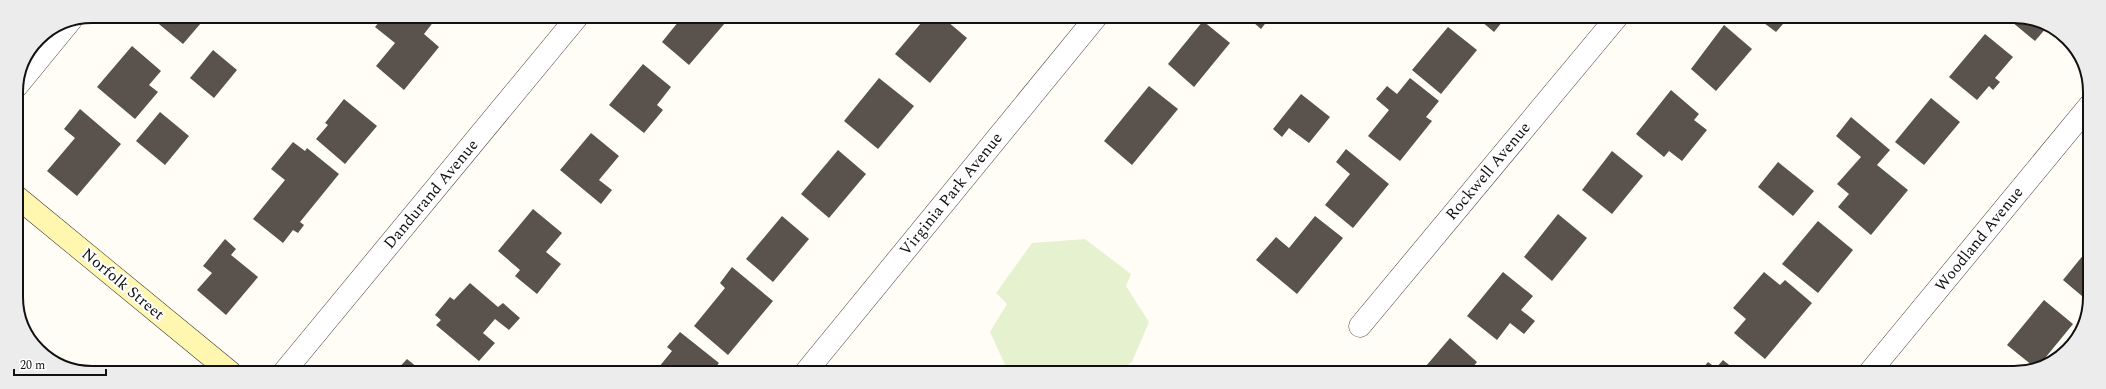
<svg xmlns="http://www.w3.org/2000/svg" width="2106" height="389" font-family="Spectral,serif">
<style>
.pitch{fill:#e6f2cf}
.building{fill:#5a524d}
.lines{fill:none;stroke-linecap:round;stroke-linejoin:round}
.street-casing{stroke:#444;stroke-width:23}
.secondary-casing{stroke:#333;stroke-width:23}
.street{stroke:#fff;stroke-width:22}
.secondary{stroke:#fff6b0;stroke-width:22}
.labels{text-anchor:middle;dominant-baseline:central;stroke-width:4;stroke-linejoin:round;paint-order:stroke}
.street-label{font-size:16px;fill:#111;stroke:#fff}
.rim{fill:none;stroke:#111;stroke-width:2}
</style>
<rect width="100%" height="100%" fill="#fffdf5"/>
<path class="pitch" d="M 1085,239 L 1131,274 L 1126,286 L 1149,322 L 1132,362 L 1117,373 L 1015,373 L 1005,365 L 990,332 L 1007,304 L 996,293 L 1032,243 Z"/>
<g class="building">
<path d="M 157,16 L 207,16 L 183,44 L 154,20 Z"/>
<path d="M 384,16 L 438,16 L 424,34 L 439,47 L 404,90 L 376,66 L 395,43 L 375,27 Z"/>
<path d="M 683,16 L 717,16 L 725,23 L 689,65 L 662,42 Z"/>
<path d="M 927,16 L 941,16 L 967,38 L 930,83 L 895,54 Z"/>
<path d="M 1246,16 L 1271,16 L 1261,29 Z"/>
<path d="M 1475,16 L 1507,16 L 1494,32 Z"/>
<path d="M 1756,17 L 1789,17 L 1776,32 Z"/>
<path d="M 2006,17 L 2024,17 L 2047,27 L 2035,41 Z"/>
<path d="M 1203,21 L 1230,43 L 1194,87 L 1168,64 Z"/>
<path d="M 1724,25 L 1752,49 L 1716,91 L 1691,69 Z"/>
<path d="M 1448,27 L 1477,50 L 1441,94 L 1412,70 Z"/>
<path d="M 1985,34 L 2013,57 L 1995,78 L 2000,82 L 1993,90 L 1989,86 L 1977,100 L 1949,77 Z"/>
<path d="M 132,46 L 161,71 L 149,85 L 158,92 L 135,119 L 97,87 Z"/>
<path d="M 213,50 L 237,70 L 214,98 L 190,78 Z"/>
<path d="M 643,64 L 671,87 L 657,105 L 663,110 L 644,133 L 609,105 Z"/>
<path d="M 879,78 L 914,106 L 878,149 L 844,121 Z"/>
<path d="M 1410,78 L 1439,101 L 1426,117 L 1432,121 L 1400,161 L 1368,136 L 1389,110 L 1376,99 L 1387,86 L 1397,94 Z"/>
<path d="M 1149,86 L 1178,109 L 1132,165 L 1104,141 Z"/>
<path d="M 1671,90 L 1699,114 L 1694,120 L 1707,130 L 1682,161 L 1669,151 L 1664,157 L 1636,134 Z"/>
<path d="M 1301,94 L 1330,117 L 1309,143 L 1289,128 L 1282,137 L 1273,129 Z"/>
<path d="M 1931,98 L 1960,122 L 1924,165 L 1895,142 Z"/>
<path d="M 344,99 L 377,126 L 345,164 L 316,139 L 328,125 L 325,123 Z"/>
<path d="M 80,109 L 121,144 L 77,196 L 47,171 L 75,138 L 64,129 Z"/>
<path d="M 160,112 L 189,136 L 165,165 L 136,141 Z"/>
<path d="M 1851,117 L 1890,150 L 1877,165 L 1908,190 L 1871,235 L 1838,207 L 1849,194 L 1837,184 L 1861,157 L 1836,136 Z"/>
<path d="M 591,133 L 619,156 L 599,180 L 612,190 L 601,204 L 560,170 Z"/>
<path d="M 293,142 L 305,151 L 307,148 L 339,174 L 300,222 L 304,225 L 298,233 L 293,230 L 283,243 L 253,219 L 285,180 L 271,169 Z"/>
<path d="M 1346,149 L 1389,184 L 1353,228 L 1325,205 L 1350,174 L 1336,162 Z"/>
<path d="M 838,150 L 866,174 L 829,218 L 801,194 Z"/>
<path d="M 1612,151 L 1643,176 L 1612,214 L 1582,190 Z"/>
<path d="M 1778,162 L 1814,191 L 1793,216 L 1758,187 Z"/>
<path d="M 533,209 L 562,233 L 546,252 L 561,264 L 537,294 L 515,276 L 520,270 L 498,251 Z"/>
<path d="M 1558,214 L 1587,238 L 1552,281 L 1524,257 Z"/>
<path d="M 782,216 L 809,239 L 773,282 L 746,259 Z"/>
<path d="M 1315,216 L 1343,238 L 1297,294 L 1256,260 L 1276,237 L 1289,248 Z"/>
<path d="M 1818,221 L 1853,250 L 1818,293 L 1782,264 Z"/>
<path d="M 225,239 L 236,249 L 231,255 L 258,277 L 226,315 L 197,290 L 212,273 L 203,266 Z"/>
<path d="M 2089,248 L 2089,302 L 2063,280 Z"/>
<path d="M 732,267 L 773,301 L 728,355 L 694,326 L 725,288 L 720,283 Z"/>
<path d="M 1503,272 L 1533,296 L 1521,310 L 1535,321 L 1524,334 L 1510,323 L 1497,340 L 1467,316 Z"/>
<path d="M 1764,272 L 1780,285 L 1785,280 L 1812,303 L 1765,359 L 1734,333 L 1746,319 L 1733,308 Z"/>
<path d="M 470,283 L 498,307 L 503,303 L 520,318 L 509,330 L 495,319 L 483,333 L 495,343 L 479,361 L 436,325 L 441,320 L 435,315 L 450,297 L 454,300 Z"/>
<path d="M 2044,300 L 2073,324 L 2041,363 L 2033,366 L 2007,345 Z"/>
<path d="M 680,332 L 719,363 L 711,373 L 654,373 L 672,351 L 667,347 Z"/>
<path d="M 1450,338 L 1477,362 L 1468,373 L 1420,373 Z"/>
<path d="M 407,359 L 423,372 L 395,372 Z"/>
<path d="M 1723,360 L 1739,373 L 1699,373 L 1708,362 L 1716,368 Z"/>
<path d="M 1990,366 L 2000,373 L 1984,373 Z"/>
<path d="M 114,367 L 120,372 L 110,372 Z"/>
</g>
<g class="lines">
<g class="street-casing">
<g id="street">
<path d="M 17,86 L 71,20"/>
<path d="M 1360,326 L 1617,17"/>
<path d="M 284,372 L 578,16"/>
<path d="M 805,373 L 1097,16"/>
<path d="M 1869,373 L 2089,106"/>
</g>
</g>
<g class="secondary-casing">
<path id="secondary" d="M 17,197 L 230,372"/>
</g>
<use href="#street" class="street"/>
<use href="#secondary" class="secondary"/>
</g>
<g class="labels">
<g class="street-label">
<text transform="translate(1488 171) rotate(-50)">Rockwell Avenue</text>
<text transform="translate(431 194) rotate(-50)">Dandurand Avenue</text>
<text transform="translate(951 194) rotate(-51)">Virginia Park Avenue</text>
<text transform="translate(1979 239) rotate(-51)">Woodland Avenue</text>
<text transform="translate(123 284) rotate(40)">Norfolk Street</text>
</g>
</g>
<path d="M0 0H2106V389H0ZM92 23H2014A69 69 0 0 1 2083 92V297A69 69 0 0 1 2014 366H92A69 69 0 0 1 23 297V92A69 69 0 0 1 92 23Z" fill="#ececec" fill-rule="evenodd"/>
<path class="rim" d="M92 23H2014A69 69 0 0 1 2083 92V297A69 69 0 0 1 2014 366H92A69 69 0 0 1 23 297V92A69 69 0 0 1 92 23Z"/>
<path d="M14 369v6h92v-6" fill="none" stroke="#111111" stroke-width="2"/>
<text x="20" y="369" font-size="12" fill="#111111" stroke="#ffffff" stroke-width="3" paint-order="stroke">20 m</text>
</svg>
